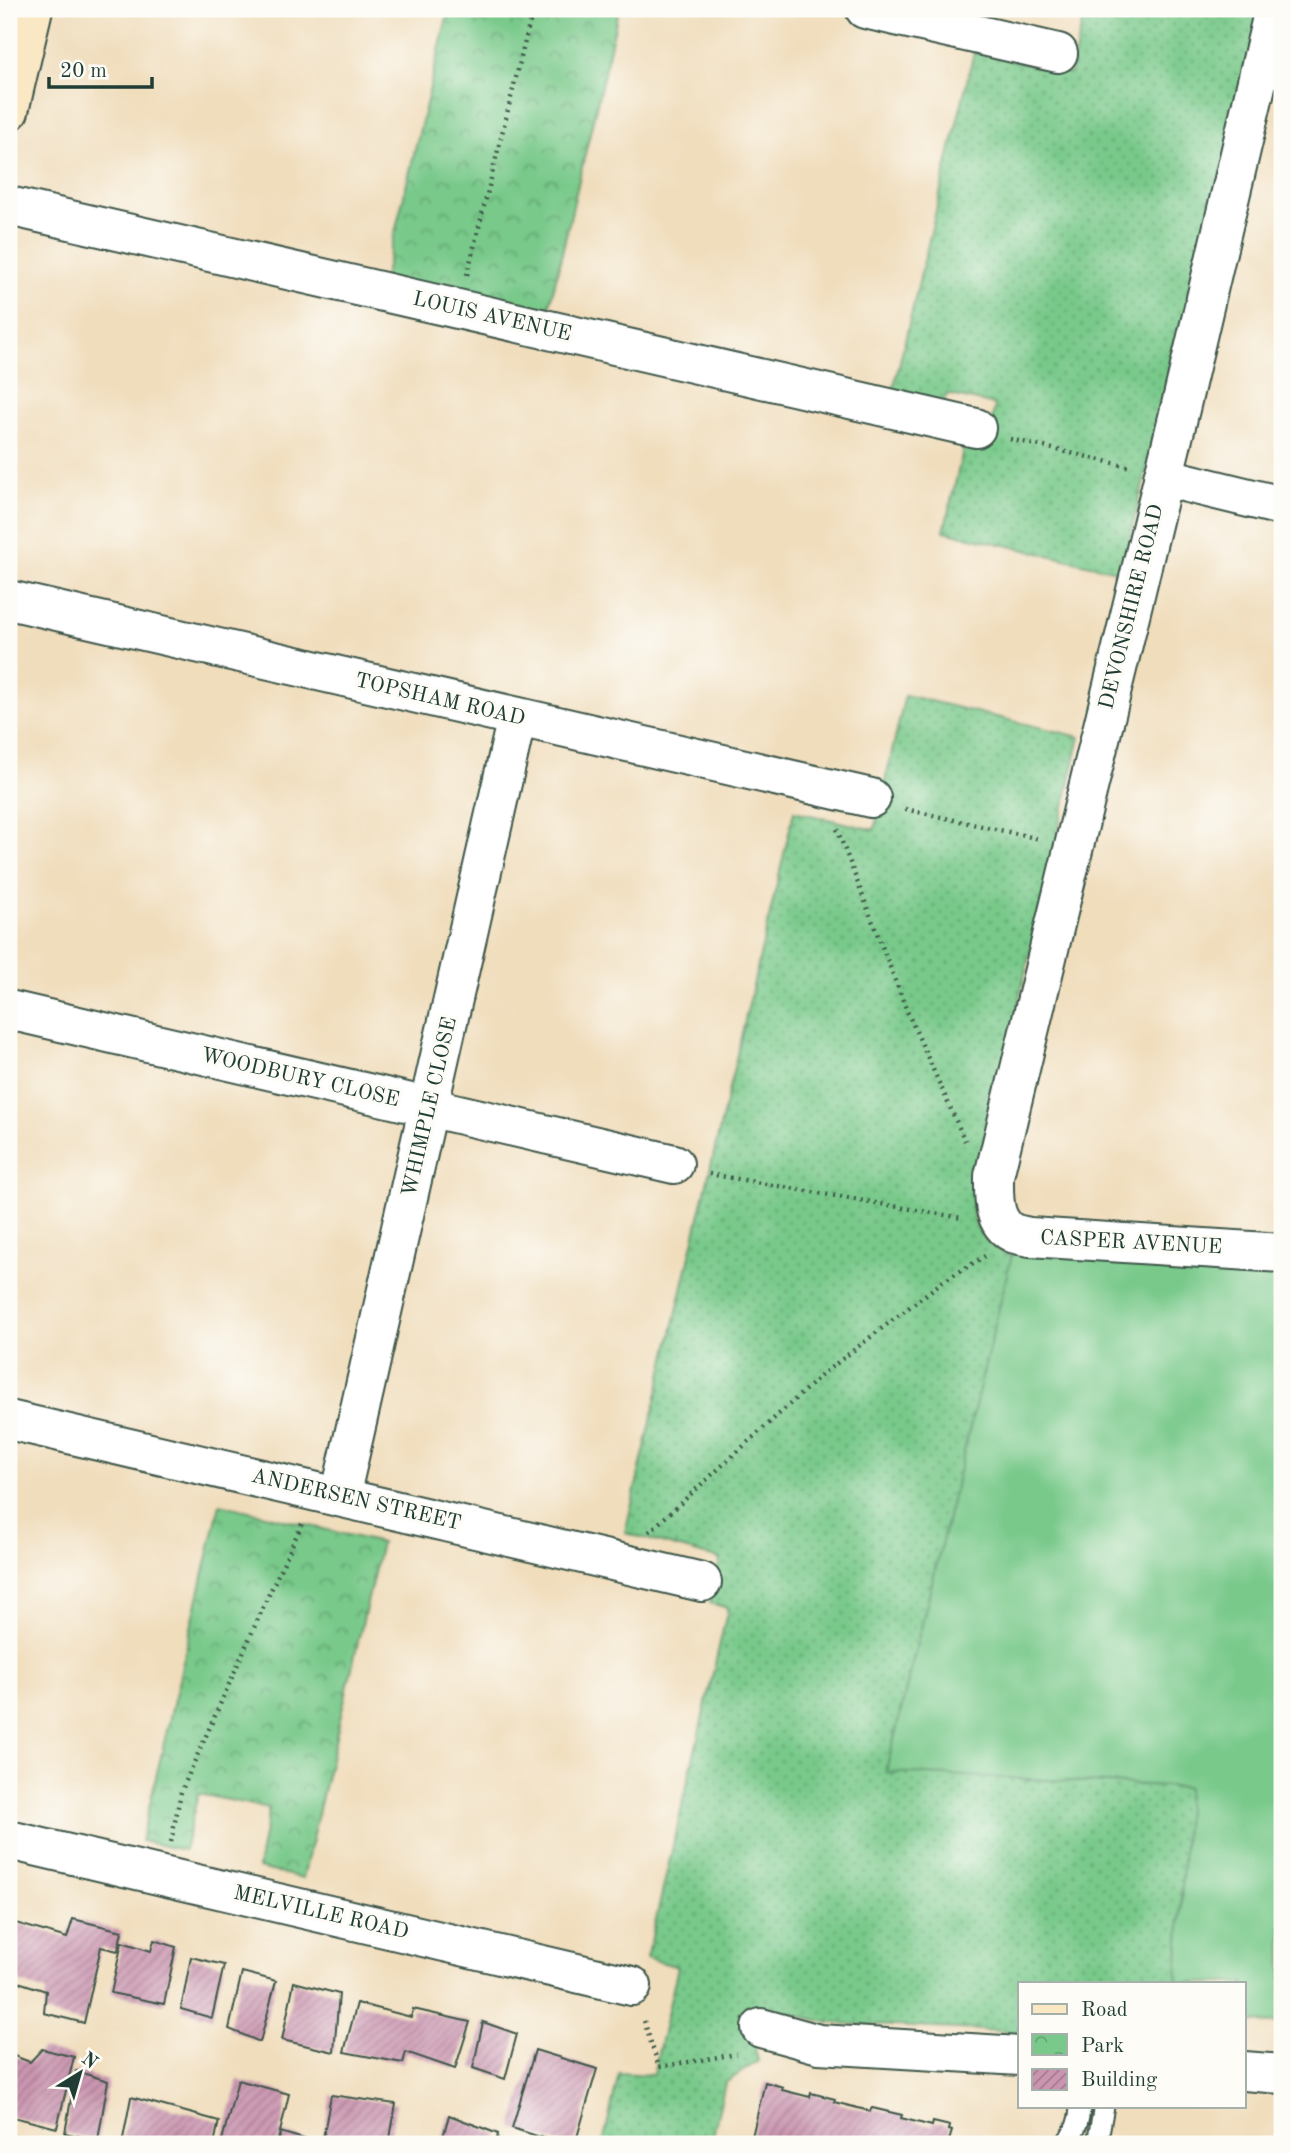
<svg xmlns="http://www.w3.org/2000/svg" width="1291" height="2153" font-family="'Old Standard TT',serif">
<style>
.grass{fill:url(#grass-dots);stroke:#4c835f;stroke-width:2}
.park{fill:url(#park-crowns);stroke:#4c835f;stroke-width:2}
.garden{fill:#78c98a;stroke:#4c835f;stroke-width:2}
.building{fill:url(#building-hatch)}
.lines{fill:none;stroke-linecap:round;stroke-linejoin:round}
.lane-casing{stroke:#3e5548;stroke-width:23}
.street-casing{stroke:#3e5548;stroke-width:42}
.secondary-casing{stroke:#3e5548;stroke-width:42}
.path{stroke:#3e5548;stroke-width:4.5;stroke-dasharray:2 5;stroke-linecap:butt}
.lane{stroke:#fff;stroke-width:19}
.street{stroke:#fff;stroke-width:38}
.secondary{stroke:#fae7c3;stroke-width:38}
.labels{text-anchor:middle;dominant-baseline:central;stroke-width:7;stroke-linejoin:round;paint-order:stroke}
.street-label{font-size:21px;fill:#1f3d34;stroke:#fdfcf7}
</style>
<defs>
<pattern id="grass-dots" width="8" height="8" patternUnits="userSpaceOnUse" patternTransform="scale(1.75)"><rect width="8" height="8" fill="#78c98a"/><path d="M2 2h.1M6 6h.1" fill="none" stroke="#62a472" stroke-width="1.8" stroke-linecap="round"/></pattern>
<pattern id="park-crowns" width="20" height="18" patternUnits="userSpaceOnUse" patternTransform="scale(1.75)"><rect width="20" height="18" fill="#78c98a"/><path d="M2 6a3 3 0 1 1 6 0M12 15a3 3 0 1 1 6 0" fill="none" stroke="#62a472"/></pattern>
<pattern id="building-hatch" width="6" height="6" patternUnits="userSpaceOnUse" patternTransform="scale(1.75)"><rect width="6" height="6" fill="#cb95b0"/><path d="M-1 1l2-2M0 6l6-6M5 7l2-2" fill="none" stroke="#a47b90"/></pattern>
</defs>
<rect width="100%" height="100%" fill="#fdfcf7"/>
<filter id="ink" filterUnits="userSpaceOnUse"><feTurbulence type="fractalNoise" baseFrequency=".0143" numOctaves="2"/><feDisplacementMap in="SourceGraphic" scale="14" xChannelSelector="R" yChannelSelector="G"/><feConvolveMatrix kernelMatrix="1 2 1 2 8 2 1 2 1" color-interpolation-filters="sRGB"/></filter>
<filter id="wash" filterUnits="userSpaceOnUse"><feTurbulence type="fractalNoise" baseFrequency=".00686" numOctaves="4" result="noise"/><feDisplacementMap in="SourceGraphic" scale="28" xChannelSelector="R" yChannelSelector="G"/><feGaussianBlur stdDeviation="1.57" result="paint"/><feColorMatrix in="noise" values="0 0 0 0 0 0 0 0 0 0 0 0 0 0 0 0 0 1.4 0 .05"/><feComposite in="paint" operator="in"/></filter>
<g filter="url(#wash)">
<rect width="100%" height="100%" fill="#f0ddbc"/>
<g class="grass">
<path d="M 1094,9 L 1263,9 L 1121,572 L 944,531 L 964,446 L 986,450 L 995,405 L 947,394 L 942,411 L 891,399 L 974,52 L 1070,74 L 1083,20 L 1091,22 Z"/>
<path d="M 905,695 L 1080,737 L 972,1202 C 972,1230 986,1247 1012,1256 L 886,1771 L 1187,1787 L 1177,1983 L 1020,1983 L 1020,2032 L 830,2023 L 768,2008 L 755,2048 L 758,2061 L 725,2083 L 711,2144 L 603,2144 L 619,2073 L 653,2075 L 678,1967 L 647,1958 L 728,1608 L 710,1603 L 720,1559 L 625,1533 L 794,811 L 874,830 Z"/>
</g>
<g class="park">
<path d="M 449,9 L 619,9 L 547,317 L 384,278 Z"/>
<path d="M 220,1504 L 381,1543 L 303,1878 L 258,1868 L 269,1808 L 198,1794 L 184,1850 L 141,1841 Z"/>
</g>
<path class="garden" d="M 1018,1230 L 1282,1247 L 1282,2023 L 1244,2022 L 1244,1983 L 1177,1983 L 1187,1787 L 886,1772 Z"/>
<g id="blocks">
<g class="building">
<path d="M 73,1919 L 122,1931 L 118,1951 L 101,1947 L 84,2023 L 44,2013 L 46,1991 L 9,1979 L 9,1921 L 67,1938 Z"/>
<path d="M 154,1940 L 176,1947 L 164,2004 L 111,1993 L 122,1942 L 151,1951 Z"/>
<path d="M 191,1957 L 224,1965 L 212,2018 L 181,2009 Z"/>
<path d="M 242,1972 L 276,1981 L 260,2042 L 229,2029 Z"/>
<path d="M 294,1982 L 339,1994 L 334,2052 L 282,2040 Z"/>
<path d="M 357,2003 L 411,2017 L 413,2009 L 470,2022 L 455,2069 L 406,2052 L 403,2063 L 344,2052 Z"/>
<path d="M 483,2022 L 517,2034 L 505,2079 L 473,2068 Z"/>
<path d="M 42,2049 L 74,2057 L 57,2128 L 9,2116 L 9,2054 L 30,2062 Z"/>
<path d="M 535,2050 L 597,2069 L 575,2144 L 562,2144 L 512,2128 Z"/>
<path d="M 76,2071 L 108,2081 L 98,2140 L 65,2133 Z"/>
<path d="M 238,2080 L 289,2094 L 280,2132 L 321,2144 L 279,2144 L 280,2132 L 277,2144 L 221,2144 Z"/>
<path d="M 765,2082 L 783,2087 L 782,2090 L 810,2097 L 811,2093 L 835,2099 L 834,2102 L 870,2111 L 872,2108 L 902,2115 L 901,2118 L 932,2126 L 933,2122 L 950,2126 L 949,2130 L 952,2131 L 948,2144 L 764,2144 L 751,2141 Z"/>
<path d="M 331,2095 L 396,2104 L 389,2144 L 322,2144 Z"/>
<path d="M 131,2097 L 219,2121 L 214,2144 L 122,2144 Z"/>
<path d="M 449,2115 L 498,2134 L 496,2144 L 441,2144 Z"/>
</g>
</g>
</g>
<g filter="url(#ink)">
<use href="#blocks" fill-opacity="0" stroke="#3e5548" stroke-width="2"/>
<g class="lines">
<g class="lane-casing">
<g id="lane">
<path d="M 1065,2144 C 1075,2133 1080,2121 1080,2106"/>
<path d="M 1097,2144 L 1104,2106"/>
</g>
</g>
<g class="street-casing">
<g id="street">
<path d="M 865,9 L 1058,53"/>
<path d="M 1274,9 L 1181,405 L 994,1176 C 994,1196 992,1222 1013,1233 C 1018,1235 1025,1236 1030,1237 L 1282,1253"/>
<path d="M 9,206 L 976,428"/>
<path d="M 1163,477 L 1282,506"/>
<path d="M 9,600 L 871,798"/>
<path d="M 9,1010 L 674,1164"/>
<path d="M 9,1420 L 702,1582"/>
<path d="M 340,1497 L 517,717"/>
<path d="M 9,1840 L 632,1986"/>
<path d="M 761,2028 L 819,2044 L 1020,2056"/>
<path d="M 1244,2071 L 1282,2074"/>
</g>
</g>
<g class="secondary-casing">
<path id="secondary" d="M 9,111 L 33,9"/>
</g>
<g class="path">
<path d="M 467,275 L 533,9"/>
<path d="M 1010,439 L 1131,467"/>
<path d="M 905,809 L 1040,839"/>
<path d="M 837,829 L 907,1011 L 965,1141"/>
<path d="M 709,1174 L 962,1218"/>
<path d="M 649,1532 L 824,1373 L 942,1282 L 985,1256"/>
<path d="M 171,1842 L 181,1792 L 270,1592 L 302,1524"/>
<path d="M 644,2021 L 659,2067 L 736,2054"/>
</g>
<use href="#lane" class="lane"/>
<use href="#street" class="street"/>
<use href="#secondary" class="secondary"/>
</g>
</g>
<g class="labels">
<g class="street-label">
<text transform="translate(492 317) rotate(13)">LOUIS AVENUE</text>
<text transform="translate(1132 607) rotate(-76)">DEVONSHIRE ROAD</text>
<text transform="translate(440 700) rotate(13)">TOPSHAM ROAD</text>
<text transform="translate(300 1078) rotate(13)">WOODBURY CLOSE</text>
<text transform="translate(430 1107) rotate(-77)">WHIMPLE CLOSE</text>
<text transform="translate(1131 1243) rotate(3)">CASPER AVENUE</text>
<text transform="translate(356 1500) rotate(13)">ANDERSEN STREET</text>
<text transform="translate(321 1913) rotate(13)">MELVILLE ROAD</text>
</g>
</g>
<rect width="1291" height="2153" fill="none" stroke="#fdfcf7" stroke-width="35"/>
<rect x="1018" y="1982" width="228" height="126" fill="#fdfcf7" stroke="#a4b0a9" stroke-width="2"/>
<rect x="1032" y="2004" width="35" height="10" fill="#fae7c3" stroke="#a4b0a9" stroke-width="2"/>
<text x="1081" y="2016" font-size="21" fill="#1f3d34">Road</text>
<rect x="1032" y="2034" width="35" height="21" fill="url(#park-crowns)" stroke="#a4b0a9" stroke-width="2"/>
<text x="1081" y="2052" font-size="21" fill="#1f3d34">Park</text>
<rect x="1032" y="2069" width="35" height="21" fill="url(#building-hatch)" stroke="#a4b0a9" stroke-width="2"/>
<text x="1081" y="2086" font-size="21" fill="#1f3d34">Building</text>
<g transform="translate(80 2073) rotate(37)" stroke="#fdfcf7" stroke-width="5" paint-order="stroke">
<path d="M0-5L12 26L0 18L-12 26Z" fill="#1f3d34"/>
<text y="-10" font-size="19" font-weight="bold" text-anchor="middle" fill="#1f3d34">N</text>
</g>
<path d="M49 77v10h103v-10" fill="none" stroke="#1f3d34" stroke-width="3.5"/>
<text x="60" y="77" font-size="21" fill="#1f3d34" stroke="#fdfcf7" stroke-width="5" paint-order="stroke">20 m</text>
</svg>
